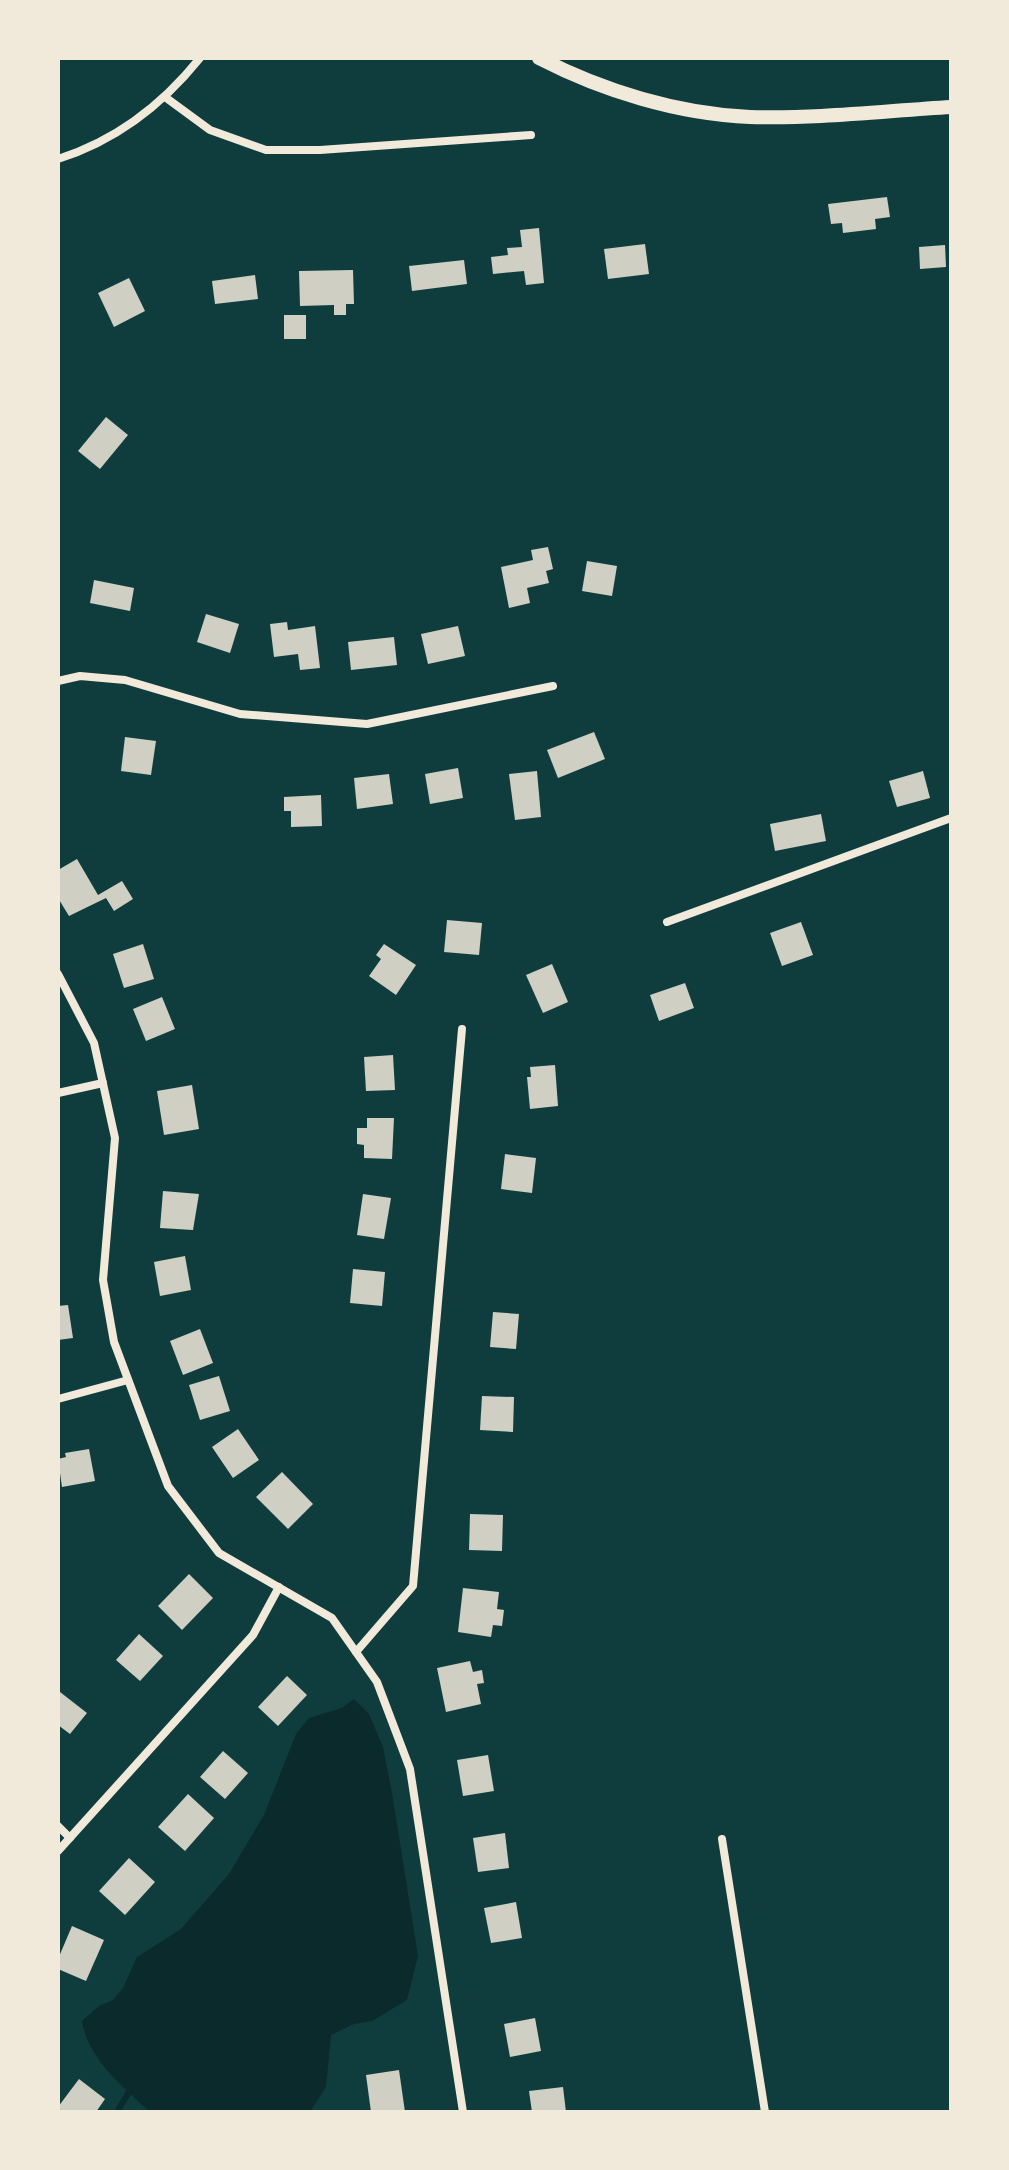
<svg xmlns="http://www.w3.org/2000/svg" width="1009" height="2170" font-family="Mulish,sans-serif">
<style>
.water{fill:#0a2a2b}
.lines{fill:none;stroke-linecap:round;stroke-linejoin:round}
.stream{stroke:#0a2a2b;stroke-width:6}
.building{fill:#cfcfc3}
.minor{stroke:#f1e9da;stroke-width:8}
.primary{stroke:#f1e9da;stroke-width:14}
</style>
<rect width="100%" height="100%" fill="#0f3d3e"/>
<path class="water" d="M 354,1699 L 369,1714 L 383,1747 L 392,1793 L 418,1956 L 407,2000 L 372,2021 L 354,2024 L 331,2035 L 326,2087 L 310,2112 L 150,2112 C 123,2087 88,2059 82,2021 L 99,2006 L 113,2000 L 123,1988 L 137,1957 L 181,1929 L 229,1874 L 264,1815 L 296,1734 L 309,1718 L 342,1708 Z"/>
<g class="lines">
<path class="stream" d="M 117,2112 L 129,2092"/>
</g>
<g class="building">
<path d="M 887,197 L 890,217 L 875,219 L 876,229 L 843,233 L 842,223 L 831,224 L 828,204 Z"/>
<path d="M 539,228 L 544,283 L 526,285 L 524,271 L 493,274 L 491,257 L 508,255 L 507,248 L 522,247 L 520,230 Z"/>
<path d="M 645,244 L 649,274 L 608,279 L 604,249 Z"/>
<path d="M 945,245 L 946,267 L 920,269 L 919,247 Z"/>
<path d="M 464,260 L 467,284 L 412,291 L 409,266 Z"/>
<path d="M 353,270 L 354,304 L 346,304 L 346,315 L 334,315 L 334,305 L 300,306 L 299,271 Z"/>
<path d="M 255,275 L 258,299 L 215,304 L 212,281 Z"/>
<path d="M 129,278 L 145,311 L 114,327 L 98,293 Z"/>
<rect x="284" y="315" width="22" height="24"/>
<path d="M 106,417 L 128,435 L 100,469 L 78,451 Z"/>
<path d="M 548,547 L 553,569 L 546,571 L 549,583 L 527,588 L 530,603 L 509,608 L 501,567 L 533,560 L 531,550 Z"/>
<path d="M 587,561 L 617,566 L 612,596 L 582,591 Z"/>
<path d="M 94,580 L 134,588 L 130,611 L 90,603 Z"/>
<path d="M 206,614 L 239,624 L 230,653 L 197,642 Z"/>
<path d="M 287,622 L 288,630 L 315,626 L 320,668 L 300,670 L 298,654 L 274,657 L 270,624 Z"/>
<path d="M 458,626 L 465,656 L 428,664 L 421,634 Z"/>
<path d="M 394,637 L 397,665 L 351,670 L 348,642 Z"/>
<path d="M 594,732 L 605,759 L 558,778 L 547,750 Z"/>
<path d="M 125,737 L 156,741 L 151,775 L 121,771 Z"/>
<path d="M 458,768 L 463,798 L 430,804 L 425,774 Z"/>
<path d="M 537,771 L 541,817 L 515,820 L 509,774 Z"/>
<path d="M 923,771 L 930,798 L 897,807 L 889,781 Z"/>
<path d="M 389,774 L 393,804 L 357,809 L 354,778 Z"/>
<path d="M 321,795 L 322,826 L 291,827 L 291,811 L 284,811 L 284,797 Z"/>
<path d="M 821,814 L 826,841 L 775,851 L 770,824 Z"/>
<path d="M 77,859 L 98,895 L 122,881 L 133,899 L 114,911 L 106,898 L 69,916 L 58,898 L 58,870 Z"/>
<path d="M 447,920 L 482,923 L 479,955 L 444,952 Z"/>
<path d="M 801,922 L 813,955 L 782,966 L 770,933 Z"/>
<path d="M 143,944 L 154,979 L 124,988 L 113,954 Z"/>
<path d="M 384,944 L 416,965 L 396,995 L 369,976 L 381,959 L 376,955 Z"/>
<path d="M 552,964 L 568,1002 L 543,1013 L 526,975 Z"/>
<path d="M 685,983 L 694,1008 L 659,1021 L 650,995 Z"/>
<path d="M 162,997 L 175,1029 L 146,1041 L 133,1009 Z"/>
<path d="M 393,1055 L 395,1090 L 366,1091 L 364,1057 Z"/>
<path d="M 555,1065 L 558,1106 L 530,1109 L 527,1077 L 531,1077 L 530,1067 Z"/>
<path d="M 192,1085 L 199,1129 L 164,1135 L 157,1091 Z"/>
<path d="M 367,1118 L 394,1118 L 392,1159 L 364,1158 L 364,1145 L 357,1144 L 357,1128 L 367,1128 Z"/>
<path d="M 505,1154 L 536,1158 L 532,1193 L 501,1189 Z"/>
<path d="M 163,1191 L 199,1194 L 193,1230 L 160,1228 Z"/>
<path d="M 363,1194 L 391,1198 L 384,1239 L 357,1235 Z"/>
<path d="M 185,1256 L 191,1290 L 160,1296 L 154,1262 Z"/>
<path d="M 353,1269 L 385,1272 L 382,1306 L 350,1303 Z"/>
<path d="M 68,1305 L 73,1338 L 58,1340 L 58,1306 Z"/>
<path d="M 493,1312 L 519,1314 L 516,1349 L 490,1347 Z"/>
<path d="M 200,1329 L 213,1363 L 183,1375 L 170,1341 Z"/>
<path d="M 219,1376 L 230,1411 L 200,1420 L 189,1385 Z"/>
<path d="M 482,1396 L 514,1397 L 513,1432 L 480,1430 Z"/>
<path d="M 238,1429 L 259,1460 L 233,1478 L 212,1447 Z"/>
<path d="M 89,1449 L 95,1481 L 62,1487 L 58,1459 L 66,1457 L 65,1453 Z"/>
<path d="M 282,1472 L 313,1504 L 288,1529 L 256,1497 Z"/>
<path d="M 470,1514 L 503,1515 L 502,1551 L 469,1550 Z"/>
<path d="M 189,1574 L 213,1598 L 182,1630 L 158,1606 Z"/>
<path d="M 463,1588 L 499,1592 L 497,1609 L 504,1610 L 502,1626 L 493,1625 L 491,1637 L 458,1632 Z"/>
<path d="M 139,1634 L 163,1656 L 140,1681 L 116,1660 Z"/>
<path d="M 470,1661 L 473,1672 L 482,1670 L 484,1683 L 477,1684 L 481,1704 L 446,1712 L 437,1668 Z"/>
<path d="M 287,1676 L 307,1695 L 278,1726 L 258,1707 Z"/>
<path d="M 60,1692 L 87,1713 L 70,1734 L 58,1725 Z"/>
<path d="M 223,1751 L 248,1773 L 225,1799 L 200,1777 Z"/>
<path d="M 488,1755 L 494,1791 L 463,1796 L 457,1760 Z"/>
<path d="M 188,1794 L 214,1818 L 185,1851 L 158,1827 Z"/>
<path d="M 505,1833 L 509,1868 L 478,1872 L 473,1838 Z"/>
<path d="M 129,1858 L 155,1882 L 125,1915 L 99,1891 Z"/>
<path d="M 516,1902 L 522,1938 L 491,1943 L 484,1908 Z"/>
<path d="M 72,1926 L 104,1940 L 86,1981 L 58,1969 L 58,1959 Z"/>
<path d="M 535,2018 L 541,2051 L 510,2057 L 504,2024 Z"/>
<path d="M 399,2070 L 405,2112 L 371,2112 L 366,2075 Z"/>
<path d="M 79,2079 L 105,2099 L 96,2112 L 62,2112 L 58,2107 Z"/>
<path d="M 563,2087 L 566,2112 L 532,2112 L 529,2091 Z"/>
</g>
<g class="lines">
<g class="minor">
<path d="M 165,97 L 210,130 L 266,150 L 320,150 L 531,135"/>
<path d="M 58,159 C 115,141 163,104 200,58"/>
<path d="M 58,681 L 80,676 L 125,680 L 240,714 L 367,724 L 553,686"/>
<path d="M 667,922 L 951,818"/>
<path d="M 58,974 L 94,1043 L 115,1138 L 103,1280 L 114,1342 L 168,1486 L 219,1553 L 332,1618 L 377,1682 L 410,1769 L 463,2112"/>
<path d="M 58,1093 L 103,1083"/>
<path d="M 58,1399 L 128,1380"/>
<path d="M 356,1652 L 413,1586 L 462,1029"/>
<path d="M 58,1826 L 70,1838"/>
<path d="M 722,1839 L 765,2112"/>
<path d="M 58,1851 L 253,1635 L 279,1587"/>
</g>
<path class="primary" d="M 539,58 C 603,91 678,114 750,117 C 816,119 884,111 951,107"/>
</g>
<rect width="1009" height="2170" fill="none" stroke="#f1e9da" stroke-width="120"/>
</svg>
